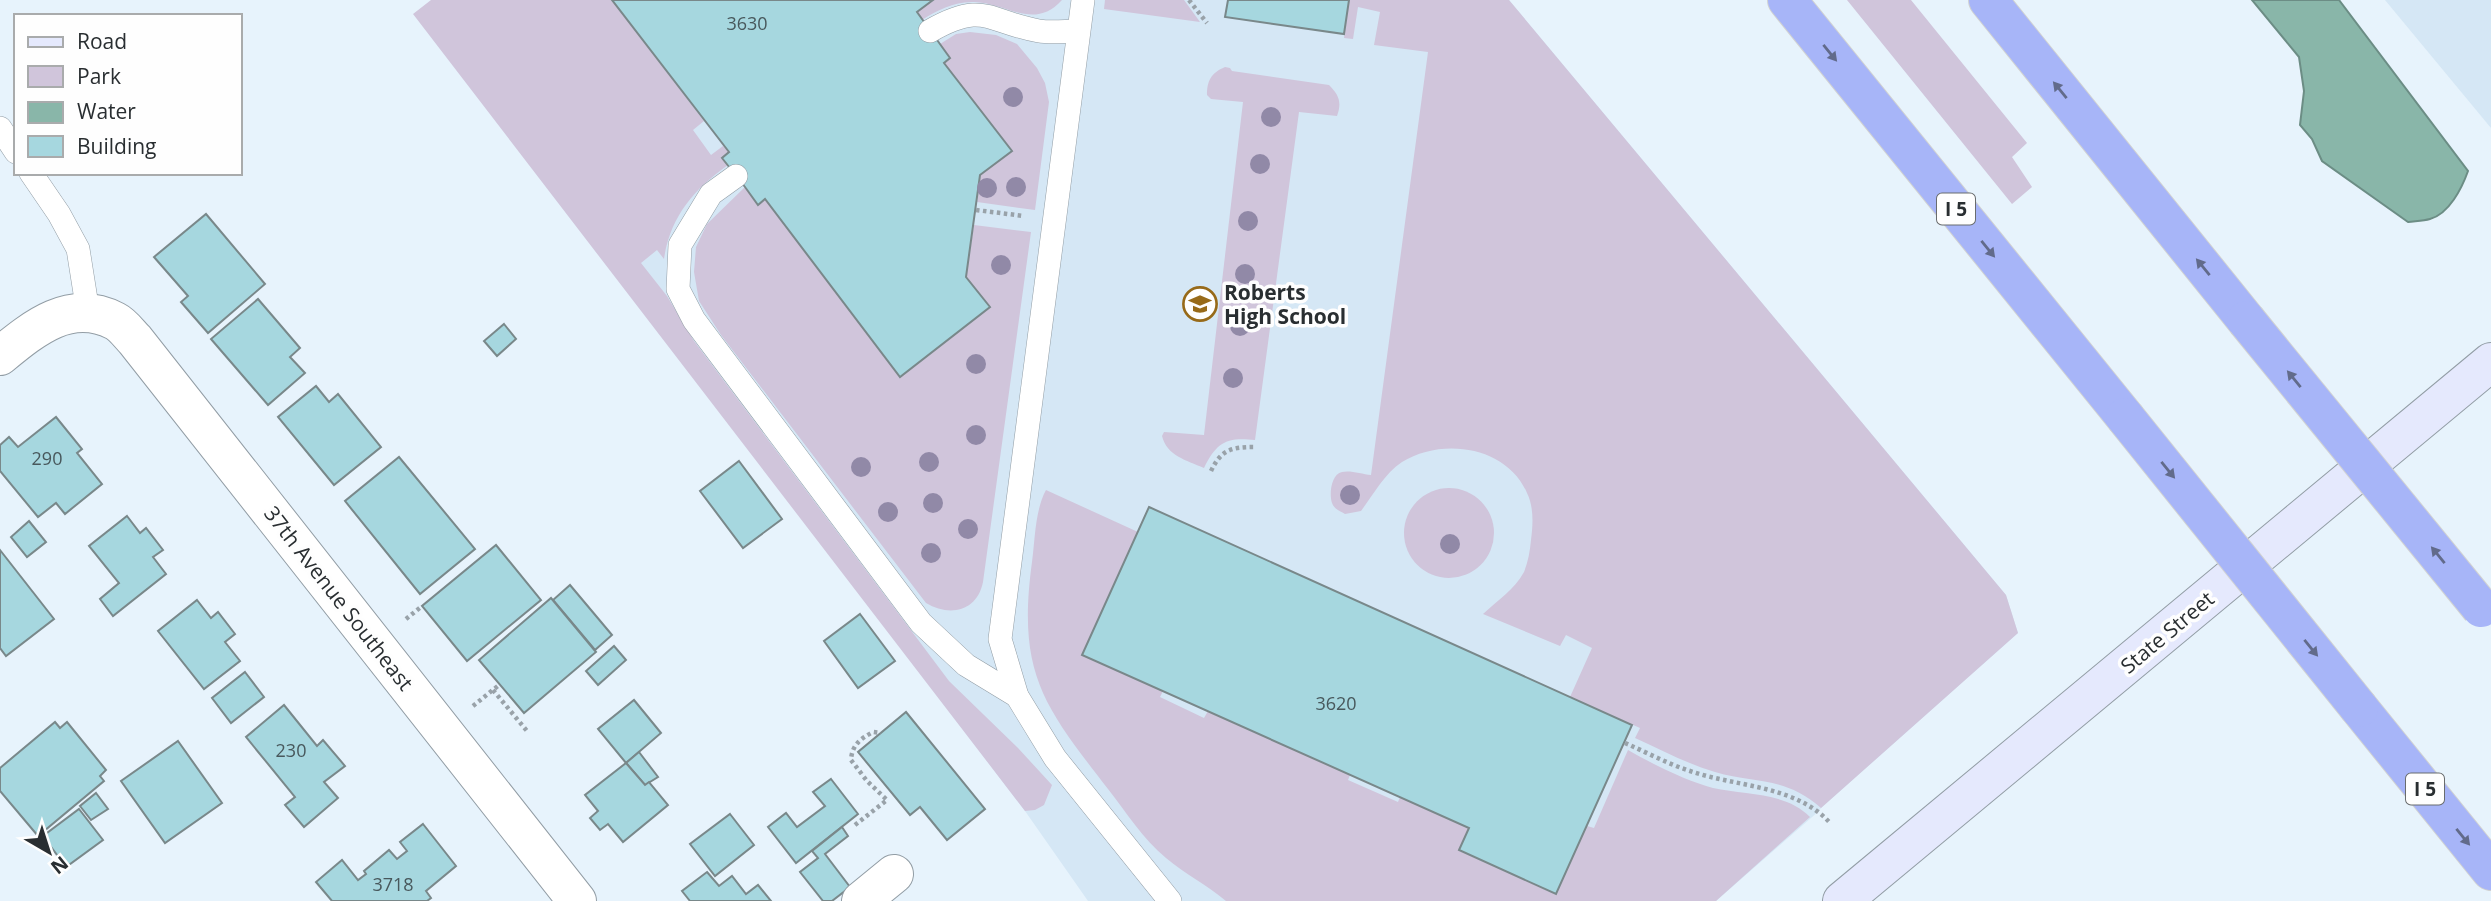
<svg xmlns="http://www.w3.org/2000/svg" width="2491" height="901" font-family="'Open Sans',sans-serif">
<style>
.built{fill:#d5e7f5}
.green{fill:#d0c5db}
.water{fill:#89b6a9;stroke:#6c8d85;stroke-width:2}
.building{fill:#a6d7df;stroke:#79888a;stroke-width:2}
.lines{fill:none;stroke-linecap:round;stroke-linejoin:round}
.service-casing{stroke:#929da5;stroke-width:24}
.minor-casing{stroke:#929da5;stroke-width:40}
.secondary-casing{stroke:#929da5;stroke-width:40}
.motorway-casing{stroke:#d0d1d2;stroke-width:40}
.path{stroke:#99a2a9;stroke-width:4.5;stroke-dasharray:3.5 3.5;stroke-linecap:butt}
.service{stroke:#fff;stroke-width:23}
.minor{stroke:#fff;stroke-width:38}
.secondary{stroke:#e5e9fd;stroke-width:38}
.motorway{stroke:#a7b5f8;stroke-width:38}
.motorway-bridge-casing{stroke:#d0d1d2;stroke-width:40;stroke-linecap:butt}
.motorway-bridge{stroke:#a7b5f8;stroke-width:38}
.tree{fill:#9189a7}
.oneway{fill:#626b8b}
.labels{text-anchor:middle;dominant-baseline:central;stroke-width:7;stroke-linejoin:round;paint-order:stroke}
.number-label{font-size:18px;fill:#48585c}
.shield{fill:#fefefe;stroke:#696c6e;stroke-width:2}
.shield-label{font-size:19px;font-weight:bold;fill:#292e31}
.poi-label{font-size:21px;font-weight:bold;fill:#292e31;stroke:#fefefe;text-anchor:start}
.street-label{font-size:21px;fill:#292e31;stroke:#fefefe}
</style>
<rect width="100%" height="100%" fill="#e7f3fc"/>
<g class="built">
<path d="M 431,0 L 1509,0 L 2006,595 L 2018,633 L 1821,808 L 1819,811 L 1716,901 L 1088,901 L 1025,811 L 915,666 Z"/>
<path d="M 2385,0 L 2491,0 L 2491,128 Z"/>
</g>
<g class="green">
<path d="M 431,0 L 612,0 L 704,121 L 693,130 L 711,155 L 723,146 L 729,152 L 728,165 C 694,189 670,217 664,259 L 657,250 L 641,263 L 667,296 L 694,341 L 949,681 L 1018,748 L 1052,785 L 1044,805 L 1035,810 L 1025,811 L 413,14 Z"/>
<path d="M 933,0 L 1062,0 C 1034,31 1007,3 974,2 C 956,1 937,10 922,20 L 917,12 Z"/>
<path d="M 1105,0 L 1184,0 L 1200,22 L 1104,9 Z"/>
<path d="M 1349,0 L 1509,0 L 2006,595 L 2018,633 L 1821,808 C 1785,776 1756,784 1715,772 C 1688,764 1661,750 1635,738 L 1640,728 L 1570,697 L 1592,648 L 1566,635 L 1560,646 L 1483,614 C 1498,600 1514,590 1524,572 C 1528,562 1530,551 1531,540 C 1533,525 1534,507 1527,493 C 1507,446 1442,437 1402,462 C 1385,473 1373,495 1361,511 L 1345,514 C 1340,511 1334,509 1332,503 C 1329,495 1331,474 1342,472 C 1350,470 1362,474 1371,475 L 1428,52 L 1374,45 L 1380,12 L 1358,7 L 1353,39 L 1344,38 Z"/>
<path d="M 1847,0 L 1911,0 L 2027,143 L 2012,157 L 2032,187 L 2012,204 Z"/>
<path d="M 970,32 L 996,35 L 1017,44 L 1037,68 L 1045,83 L 1049,102 L 1035,210 L 977,202 L 980,175 L 1012,151 L 944,63 L 940,44 L 956,34 Z"/>
<path d="M 1225,67 L 1230,68 L 1232,71 L 1329,85 C 1339,95 1342,102 1337,116 L 1299,112 L 1255,440 C 1226,437 1217,442 1204,468 C 1186,460 1167,456 1162,436 L 1164,432 L 1204,435 L 1243,102 L 1211,99 L 1207,95 C 1207,81 1211,73 1225,67 Z"/>
<path d="M 745,187 L 758,204 L 765,199 L 989,307 L 966,277 L 974,225 L 1031,232 L 983,582 C 977,612 949,617 926,603 L 721,335 L 699,301 L 694,272 L 696,247 L 707,224 Z"/>
<circle cx="1449" cy="533" r="45"/>
<path d="M 1046,490 L 1138,532 L 1163,691 L 1160,697 L 1204,718 L 1208,711 L 1350,775 L 1348,780 L 1398,802 L 1400,797 L 1469,828 L 1460,851 L 1555,894 L 1587,826 L 1594,828 L 1628,750 C 1650,763 1689,782 1713,788 C 1745,795 1786,792 1810,817 L 1716,901 L 1226,901 C 1207,885 1185,874 1166,858 C 1143,839 1126,812 1108,789 C 1043,705 1017,673 1032,562 C 1035,540 1035,510 1046,490 Z"/>
</g>
<path class="water" d="M 2252,0 L 2339,0 L 2468,171 C 2462,188 2449,214 2430,219 C 2423,221 2415,221 2408,222 L 2322,161 L 2312,139 L 2300,125 L 2304,91 L 2299,57 Z"/>
<g class="building">
<path d="M 612,0 L 933,0 L 917,12 L 950,58 L 944,63 L 1012,151 L 980,175 L 966,277 L 990,307 L 900,377 L 765,199 L 758,205 L 745,187 L 722,158 L 729,152 Z"/>
<path d="M 1228,0 L 1349,0 L 1344,34 L 1225,17 Z"/>
<path d="M 206,214 L 265,284 L 208,333 L 181,302 L 188,296 L 154,257 Z"/>
<path d="M 258,299 L 300,348 L 290,357 L 305,373 L 268,405 L 211,339 Z"/>
<path d="M 504,324 L 516,339 L 497,356 L 484,341 Z"/>
<path d="M 316,386 L 329,402 L 338,394 L 381,447 L 334,485 L 278,417 Z"/>
<path d="M 56,417 L 82,449 L 77,453 L 102,484 L 65,514 L 56,503 L 38,517 L 0,471 L 0,445 L 9,437 L 18,447 Z"/>
<path d="M 399,457 L 475,549 L 420,594 L 345,501 Z"/>
<path d="M 739,461 L 782,519 L 743,548 L 700,491 Z"/>
<path d="M 1149,507 L 1632,725 L 1556,894 L 1459,850 L 1469,828 L 1082,655 Z"/>
<path d="M 127,516 L 140,533 L 146,528 L 163,550 L 153,557 L 166,574 L 113,616 L 100,599 L 119,583 L 89,546 Z"/>
<path d="M 29,521 L 46,542 L 27,557 L 11,537 Z"/>
<path d="M 496,545 L 541,600 L 467,661 L 422,606 Z"/>
<path d="M 0,550 L 54,619 L 6,656 L 0,648 Z"/>
<path d="M 570,585 L 612,635 L 595,650 L 553,600 Z"/>
<path d="M 551,598 L 596,652 L 524,713 L 479,660 Z"/>
<path d="M 197,600 L 211,618 L 218,612 L 235,634 L 225,642 L 240,661 L 204,689 L 158,631 Z"/>
<path d="M 860,614 L 895,661 L 858,688 L 824,641 Z"/>
<path d="M 614,646 L 626,660 L 598,685 L 586,671 Z"/>
<path d="M 245,672 L 264,697 L 231,723 L 212,698 Z"/>
<path d="M 634,700 L 661,733 L 626,763 L 598,729 Z"/>
<path d="M 284,705 L 317,746 L 323,740 L 345,766 L 324,782 L 338,798 L 304,827 L 285,805 L 295,797 L 246,737 Z"/>
<path d="M 906,712 L 985,809 L 947,840 L 920,807 L 910,815 L 858,752 Z"/>
<path d="M 55,722 L 60,728 L 67,722 L 106,770 L 100,776 L 104,781 L 38,836 L 0,791 L 0,768 Z"/>
<path d="M 178,741 L 222,803 L 165,843 L 121,781 Z"/>
<path d="M 639,752 L 658,777 L 645,785 L 626,763 Z"/>
<path d="M 626,763 L 645,785 L 649,782 L 668,805 L 623,842 L 608,824 L 600,830 L 590,818 L 598,811 L 585,795 Z"/>
<path d="M 831,779 L 858,814 L 796,863 L 768,827 L 786,813 L 797,827 L 825,806 L 813,792 Z"/>
<path d="M 96,793 L 108,809 L 91,820 L 80,806 Z"/>
<path d="M 79,809 L 103,840 L 66,867 L 43,836 Z"/>
<path d="M 730,814 L 754,845 L 715,876 L 690,844 Z"/>
<path d="M 423,824 L 456,866 L 426,891 L 431,898 L 427,901 L 332,901 L 316,882 L 342,860 L 358,880 L 366,874 L 364,871 L 389,850 L 397,859 L 407,851 L 400,842 Z"/>
<path d="M 842,827 L 848,836 L 825,854 L 850,887 L 832,901 L 823,901 L 800,872 L 818,858 L 812,851 Z"/>
<path d="M 707,872 L 719,886 L 732,876 L 746,894 L 758,885 L 771,901 L 690,901 L 682,891 Z"/>
</g>
<g class="lines">
<g class="service-casing">
<g id="service">
<path d="M 1083,0 L 1000,639 L 1017,696 L 1055,758 L 1170,901"/>
<path d="M 930,31 C 984,0 988,22 1039,31 C 1052,33 1066,31 1078,31"/>
<path d="M 0,128 L 16,152"/>
<path d="M 31,173 L 59,214 L 78,249 L 88,312"/>
<path d="M 736,176 L 711,194 L 680,245 L 678,289 L 694,320 L 921,623 L 966,665 L 1017,696"/>
</g>
</g>
<g class="minor-casing">
<g id="minor">
<path d="M 0,356 C 34,328 70,298 115,321 C 123,325 129,334 135,340 L 577,901"/>
<path d="M 861,901 L 894,874"/>
</g>
</g>
<g class="secondary-casing">
<path id="secondary" d="M 1842,901 L 2491,362"/>
</g>
<g class="motorway-casing">
<g id="motorway">
<path d="M 1787,0 L 2125,417"/>
<path d="M 1988,0 L 2246,320"/>
<path d="M 2359,708 L 2491,871"/>
</g>
</g>
<g class="path">
<path d="M 1189,0 L 1207,23"/>
<path d="M 976,210 L 1024,216"/>
<path d="M 1211,471 C 1221,450 1231,447 1254,447"/>
<path d="M 406,619 L 422,606"/>
<path d="M 493,690 L 527,731"/>
<path d="M 473,706 L 499,685"/>
<path d="M 1625,743 C 1646,752 1668,764 1690,771 C 1736,787 1797,785 1831,824"/>
<path d="M 855,825 L 887,800 L 867,781 L 851,760 C 852,745 860,739 873,732 L 881,733"/>
</g>
<use href="#service" class="service"/>
<use href="#minor" class="minor"/>
<use href="#secondary" class="secondary"/>
<use href="#motorway" class="motorway"/>
<g class="motorway-bridge-casing">
<g id="motorway-bridge">
<path d="M 2246,320 L 2481,608"/>
<path d="M 2125,417 L 2359,708"/>
</g>
</g>
<use href="#motorway-bridge" class="motorway-bridge"/>
</g>
<g class="tree">
<circle cx="1013" cy="97" r="10"/>
<circle cx="1271" cy="117" r="10"/>
<circle cx="1260" cy="164" r="10"/>
<circle cx="1016" cy="187" r="10"/>
<circle cx="987" cy="188" r="10"/>
<circle cx="1248" cy="221" r="10"/>
<circle cx="1001" cy="265" r="10"/>
<circle cx="1245" cy="274" r="10"/>
<circle cx="1240" cy="326" r="10"/>
<circle cx="976" cy="364" r="10"/>
<circle cx="1233" cy="378" r="10"/>
<circle cx="976" cy="435" r="10"/>
<circle cx="929" cy="462" r="10"/>
<circle cx="861" cy="467" r="10"/>
<circle cx="1350" cy="495" r="10"/>
<circle cx="933" cy="503" r="10"/>
<circle cx="888" cy="512" r="10"/>
<circle cx="968" cy="529" r="10"/>
<circle cx="1450" cy="544" r="10"/>
<circle cx="931" cy="553" r="10"/>
</g>
<defs><path id="oneway-solid" d="M-6-.8H1V-3.2L6.5 0L1 3.2V.8H-6Z" transform="scale(1.75)"/></defs>
<g class="oneway">
<use href="#oneway-solid" transform="translate(1830 53) rotate(51)"/>
<use href="#oneway-solid" transform="translate(2060 90) rotate(-129)"/>
<use href="#oneway-solid" transform="translate(1988 249) rotate(51)"/>
<use href="#oneway-solid" transform="translate(2203 267) rotate(-129)"/>
<use href="#oneway-solid" transform="translate(2294 379) rotate(-129)"/>
<use href="#oneway-solid" transform="translate(2168 470) rotate(51)"/>
<use href="#oneway-solid" transform="translate(2438 555) rotate(-129)"/>
<use href="#oneway-solid" transform="translate(2311 648) rotate(51)"/>
<use href="#oneway-solid" transform="translate(2463 837) rotate(51)"/>
</g>
<defs>
<g id="school-ring" transform="scale(1.75)"><circle r="9.5" fill="#fefefe" stroke="#976a19" stroke-width="1.5"/><path d="M0-5L7-2L0 1L-7-2ZM-4 1L0 2.5L4 1V4Q0 6-4 4Z" fill="#976a19"/></g>
</defs>
<g fill-rule="evenodd">
<use href="#school-ring" x="1200" y="304"/>
</g>
<g class="labels">
<g class="number-label">
<text x="747" y="23">3630</text>
<text x="47" y="458">290</text>
<text x="1336" y="703">3620</text>
<text x="291" y="750">230</text>
<text x="393" y="884">3718</text>
</g>
<g class="shield">
<rect x="1937" y="193.5" width="38" height="31" rx="5"/>
<rect x="2406" y="773.5" width="38" height="31" rx="5"/>
</g>
<g class="shield-label">
<text x="1956" y="209">I 5</text>
<text x="2425" y="789">I 5</text>
</g>
<g class="poi-label">
<text x="1224" y="292">Roberts<tspan x="1224" dy="24">High School</tspan></text>
</g>
<g class="street-label">
<text transform="translate(339 598) rotate(52)">37th Avenue Southeast</text>
<text transform="translate(2167 632) rotate(-40)">State Street</text>
</g>
</g>
<rect x="14" y="14" width="228" height="161" fill="#fefefe" stroke="#a9abac" stroke-width="2"/>
<rect x="28" y="37" width="35" height="10" fill="#e5e9fd" stroke="#a9abac" stroke-width="2"/>
<text x="77" y="49" font-size="21" fill="#292e31">Road</text>
<rect x="28" y="66" width="35" height="21" fill="#d0c5db" stroke="#a9abac" stroke-width="2"/>
<text x="77" y="84" font-size="21" fill="#292e31">Park</text>
<rect x="28" y="102" width="35" height="21" fill="#89b6a9" stroke="#a9abac" stroke-width="2"/>
<text x="77" y="119" font-size="21" fill="#292e31">Water</text>
<rect x="28" y="136" width="35" height="21" fill="#a6d7df" stroke="#a9abac" stroke-width="2"/>
<text x="77" y="154" font-size="21" fill="#292e31">Building</text>
<g transform="translate(49 852) rotate(141)" stroke="#fefefe" stroke-width="5" paint-order="stroke">
<path d="M0-5L12 26L0 18L-12 26Z" fill="#292e31"/>
<text y="-10" font-size="19" font-weight="bold" text-anchor="middle" fill="#292e31">N</text>
</g>
</svg>
